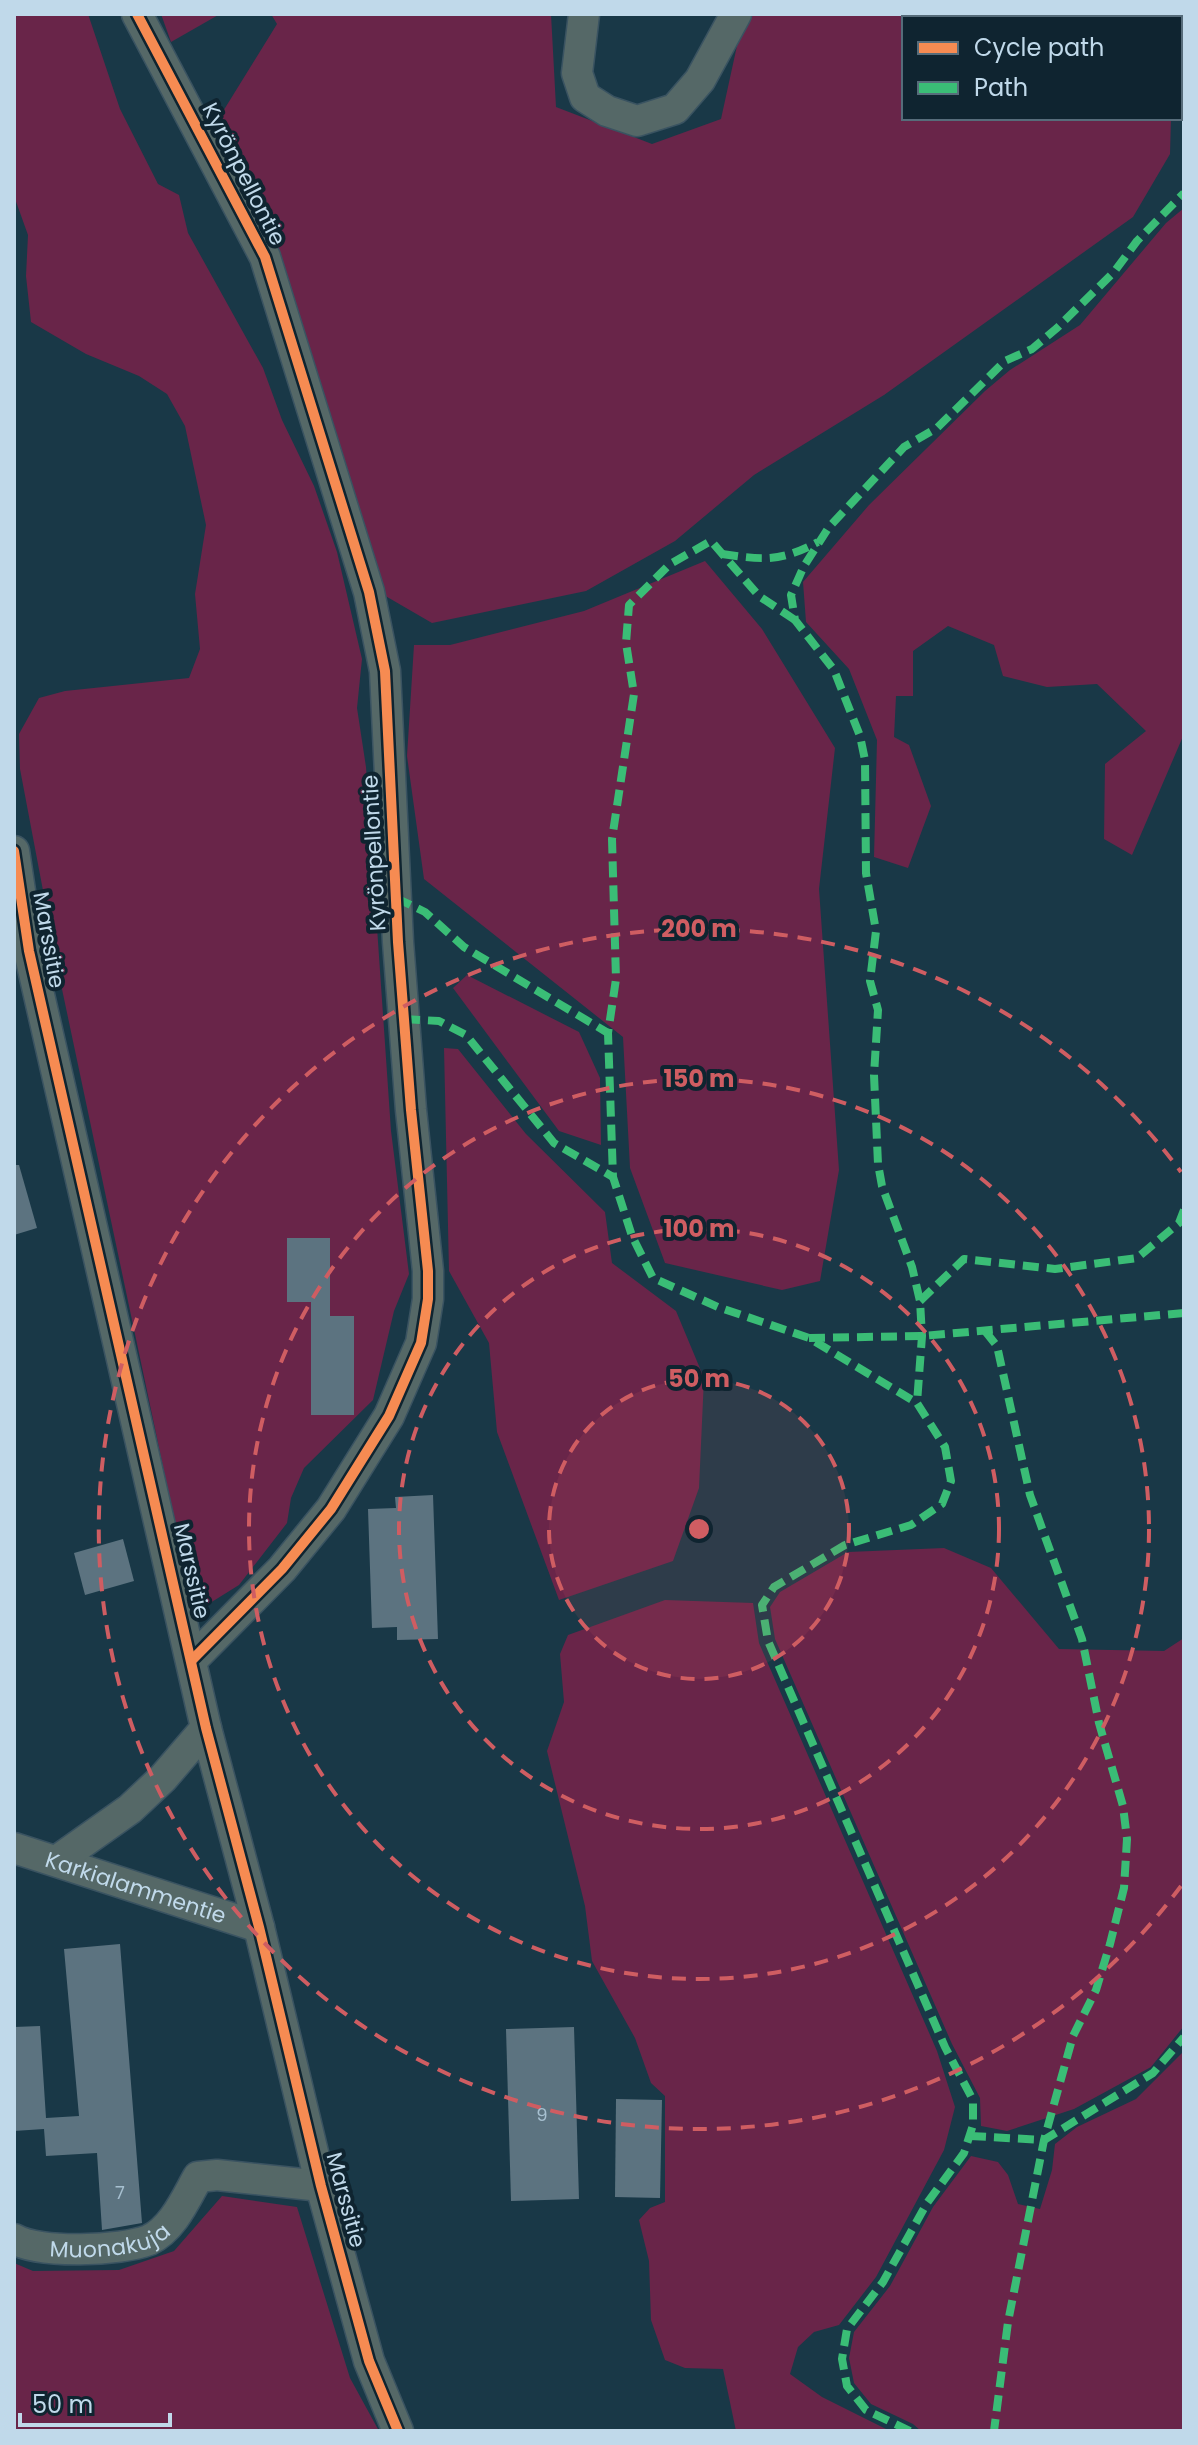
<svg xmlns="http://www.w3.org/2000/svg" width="1198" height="2445" font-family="Poppins,sans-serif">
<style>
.green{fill:#692549}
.building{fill:#5c7380}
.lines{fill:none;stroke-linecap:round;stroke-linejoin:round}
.minor-casing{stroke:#3a5361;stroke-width:33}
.minor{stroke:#556867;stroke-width:30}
.quiet{stroke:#3abd76;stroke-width:8;stroke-dasharray:16 8;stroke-linecap:butt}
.cycleway-casing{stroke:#0f2430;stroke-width:15}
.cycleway{stroke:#f68b52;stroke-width:10}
.ring{fill:none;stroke:#cf5d62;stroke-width:4;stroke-dasharray:14 10}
.labels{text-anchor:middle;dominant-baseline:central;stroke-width:8;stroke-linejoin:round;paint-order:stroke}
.number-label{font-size:18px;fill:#a7c0d0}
.street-label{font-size:22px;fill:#c0d9ea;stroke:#0f2430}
.centre{fill:#cf5d62;stroke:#0f2430;stroke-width:4}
.ring-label{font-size:24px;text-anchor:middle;font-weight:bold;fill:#cf5d62;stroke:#0f2430;stroke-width:8;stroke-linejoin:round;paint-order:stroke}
</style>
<rect width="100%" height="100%" fill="#193847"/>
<g class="green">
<path d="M 14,14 L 88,14 L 120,109 L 158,184 L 179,195 L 188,233 L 263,368 L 282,420 L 314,486 L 337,552 L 362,659 L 357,708 L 366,767 L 391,1131 L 409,1274 L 394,1311 L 373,1400 L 304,1468 L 291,1498 L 287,1523 L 239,1585 L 194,1613 L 59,975 L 20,769 L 19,734 L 39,698 L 65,691 L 189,678 L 200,649 L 195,594 L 206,525 L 185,426 L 167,394 L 139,376 L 86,354 L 31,322 L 26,276 L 28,235 L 14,196 Z"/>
<path d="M 161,14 L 220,14 L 171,42 Z"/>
<path d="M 271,14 L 551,14 L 556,107 L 652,144 L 721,119 L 740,32 L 749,14 L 1174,14 L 1174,18 L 904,18 L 904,118 L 1171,118 L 1170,154 L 1133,217 L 884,395 L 754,475 L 675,541 L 586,591 L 432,623 L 382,594 L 267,217 L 217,121 L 277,24 Z"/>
<path d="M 1184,208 L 1184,734 L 1132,855 L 1104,839 L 1105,764 L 1146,731 L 1097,684 L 1047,687 L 1003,676 L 994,645 L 948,626 L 913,651 L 913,696 L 896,696 L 894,737 L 909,745 L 931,806 L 908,868 L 874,857 L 877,740 L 849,669 L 806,622 L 803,582 L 869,505 L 985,391 L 1010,370 L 1080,325 L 1166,223 Z"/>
<path d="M 705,561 L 762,629 L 835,748 L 819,889 L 839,1170 L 820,1281 L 782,1290 L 665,1263 L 630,1168 L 623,1037 L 424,879 L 407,756 L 414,645 L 450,645 L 584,611 Z"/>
<path d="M 467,975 L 579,1032 L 600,1078 L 601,1145 L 559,1131 L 453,988 Z"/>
<path d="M 444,1048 L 458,1049 L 526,1134 L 605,1212 L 612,1263 L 676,1311 L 704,1378 L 699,1488 L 673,1561 L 559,1600 L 497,1432 L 489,1343 L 449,1271 Z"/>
<path d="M 944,1548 L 991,1568 L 1059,1649 L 1164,1651 L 1184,1638 L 1184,2026 L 1151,2067 L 1074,2109 L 1007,2131 L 981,2126 L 980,2098 L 952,2044 L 775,1639 L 770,1607 L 780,1592 L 848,1552 Z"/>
<path d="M 665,1600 L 753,1603 L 759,1643 L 937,2051 L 955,2107 L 944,2150 L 876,2277 L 839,2325 L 814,2332 L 798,2347 L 790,2374 L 822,2397 L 890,2431 L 736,2431 L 723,2369 L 685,2368 L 665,2360 L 651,2320 L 649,2261 L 639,2220 L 650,2208 L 665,2202 L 665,2096 L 651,2083 L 635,2038 L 592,1961 L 585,1906 L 547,1751 L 564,1702 L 560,1654 L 568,1635 Z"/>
<path d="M 1184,2051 L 1184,2431 L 921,2431 L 913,2424 L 871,2404 L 854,2383 L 849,2358 L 854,2332 L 890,2286 L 933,2207 L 971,2156 L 998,2162 L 1008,2175 L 1018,2204 L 1040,2209 L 1052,2170 L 1055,2144 L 1077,2127 L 1136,2099 Z"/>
<path d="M 222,2196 L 297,2207 L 350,2378 L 379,2431 L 14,2431 L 14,2263 L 33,2271 L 119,2270 L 174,2251 Z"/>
</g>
<g class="building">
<path d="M 14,1165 L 19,1165 L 37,1228 L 14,1235 Z"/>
<path d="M 287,1238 L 330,1238 L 330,1316 L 354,1316 L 354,1415 L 311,1415 L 311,1302 L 287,1302 Z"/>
<path d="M 433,1495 L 438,1639 L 397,1640 L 397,1627 L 372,1628 L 368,1509 L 396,1508 L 395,1497 Z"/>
<path d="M 123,1539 L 134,1581 L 85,1595 L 74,1553 Z"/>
<path d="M 120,1944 L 142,2223 L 102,2230 L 97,2153 L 46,2156 L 44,2129 L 14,2131 L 14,2027 L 40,2026 L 46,2118 L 79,2116 L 64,1949 Z"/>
<path d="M 574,2027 L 579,2199 L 511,2201 L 506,2029 Z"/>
<path d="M 616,2099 L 662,2100 L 660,2198 L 615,2197 Z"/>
</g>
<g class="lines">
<g class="minor-casing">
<g id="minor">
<path d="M 137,14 L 265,257 L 369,592 L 385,671 L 398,942 L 411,1110 L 428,1271 L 428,1299 L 421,1343 L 389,1416 L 331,1509 L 282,1569 L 192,1660"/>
<path d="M 584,14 L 577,73 L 585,97 L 607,111 L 637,121 L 675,109 L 700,80 L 736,14"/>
<path d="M 14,851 L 29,951 L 206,1728 L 259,1927 L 321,2186 L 369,2361 L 398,2431"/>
<path id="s1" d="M 14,1848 L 259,1927"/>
<path d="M 58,1860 L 130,1809 L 163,1778 L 206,1728"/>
<path id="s2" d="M 14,2239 C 39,2254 121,2251 149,2240 C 173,2229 186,2198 198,2177 L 217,2175 L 321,2186"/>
</g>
</g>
<use href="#minor" class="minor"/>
<g class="quiet">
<path d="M 722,554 C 764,560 780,562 818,542"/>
<path d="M 795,620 L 759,596 L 711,541 L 670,564 L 629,605 L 626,643 L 634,694 L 612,839 L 616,979 L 608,1033 L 613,1177 L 632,1236 L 653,1278 L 718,1307 L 809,1338 L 917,1403"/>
<path d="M 396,898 L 425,912 L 464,947 L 608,1033"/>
<path d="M 404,1019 L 439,1021 L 466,1035 L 554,1143 L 613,1177"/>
<path d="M 920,1301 L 964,1259 L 1055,1269 L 1137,1258 L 1179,1223 L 1184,1210"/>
<path d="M 985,1331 L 997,1346 L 1030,1495 L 1082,1639 L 1099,1723 L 1123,1806 L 1127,1839 L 1124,1888 L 1110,1944 L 1096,1990 L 1073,2036 L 1044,2140 L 1008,2322 L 994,2431"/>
<path d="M 809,1338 L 922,1336 L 1184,1313"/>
<path d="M 970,2136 L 1044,2140 L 1153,2073 L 1184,2037"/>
<path d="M 910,2431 L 866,2410 L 847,2386 L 842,2359 L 847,2329 L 883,2282 L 927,2203 L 964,2153 L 973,2125 L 973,2100 L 945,2047 L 768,1641 L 762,1605 L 774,1587 L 845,1545 L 911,1525 L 942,1504 L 951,1481 L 945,1447 L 917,1403 L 922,1336 L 920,1301 L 912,1267 L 882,1186 L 878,1164 L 874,1075 L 878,1010 L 870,981 L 876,931 L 866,873 L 865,760 L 860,736 L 834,670 L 795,620 L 791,595 L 804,566 L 829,527 L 904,447 L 937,428 L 1005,361 L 1032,349 L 1057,328 L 1114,272 L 1137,241 L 1184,193"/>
</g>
<g class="cycleway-casing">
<g id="cycleway">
<path d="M 137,14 L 265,257 L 369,592 L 385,671 L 398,942 L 411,1110 L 428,1271 L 428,1299 L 421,1343 L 389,1416 L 331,1509 L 282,1569 L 192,1660"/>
<path d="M 14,851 L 29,951 L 206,1728 L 259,1927 L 321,2186 L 369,2361 L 398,2431"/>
</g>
</g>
<use href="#cycleway" class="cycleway"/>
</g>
<circle cx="699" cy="1529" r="150" fill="#cf5d62" fill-opacity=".12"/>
<g class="ring">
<circle cx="699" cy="1529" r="150"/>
<circle cx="699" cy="1529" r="300"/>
<circle cx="699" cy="1529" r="450"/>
<path d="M1181 1886A600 600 0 1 1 1181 1172"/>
</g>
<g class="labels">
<g class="number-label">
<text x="542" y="2114">9</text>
<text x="120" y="2192">7</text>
</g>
<g class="street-label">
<text transform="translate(244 174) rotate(63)">Kyrönpellontie</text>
<text transform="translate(374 853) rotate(-93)">Kyrönpellontie</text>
<text transform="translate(49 940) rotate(80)">Marssitie</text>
<text transform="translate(192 1571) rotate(77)">Marssitie</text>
<text stroke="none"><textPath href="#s1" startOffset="128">Karkialammentie</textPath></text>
<text transform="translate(346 2200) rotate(75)">Marssitie</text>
<text stroke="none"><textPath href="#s2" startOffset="98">Muonakuja</textPath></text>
</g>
</g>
<circle cx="699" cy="1529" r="12" class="centre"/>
<g class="ring-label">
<text x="699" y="937">200 m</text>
<text x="699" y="1087">150 m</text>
<text x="699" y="1237">100 m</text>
<text x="699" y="1387">50 m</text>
</g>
<rect width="1198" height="2445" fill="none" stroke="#c0d9ea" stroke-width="32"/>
<rect x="902" y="16" width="280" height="104" fill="#0f2430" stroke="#566c7a" stroke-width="2"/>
<rect x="918" y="42" width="40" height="12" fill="#f68b52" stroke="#566c7a" stroke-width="2"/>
<text x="974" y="56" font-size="24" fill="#c0d9ea">Cycle path</text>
<rect x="918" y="82" width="40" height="12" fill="#3abd76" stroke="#566c7a" stroke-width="2"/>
<text x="974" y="96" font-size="24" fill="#c0d9ea">Path</text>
<path d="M20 2413v12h150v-12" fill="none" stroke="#c0d9ea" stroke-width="4"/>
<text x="32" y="2413" font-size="24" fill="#c0d9ea" stroke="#0f2430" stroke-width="6" paint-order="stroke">50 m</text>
</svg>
